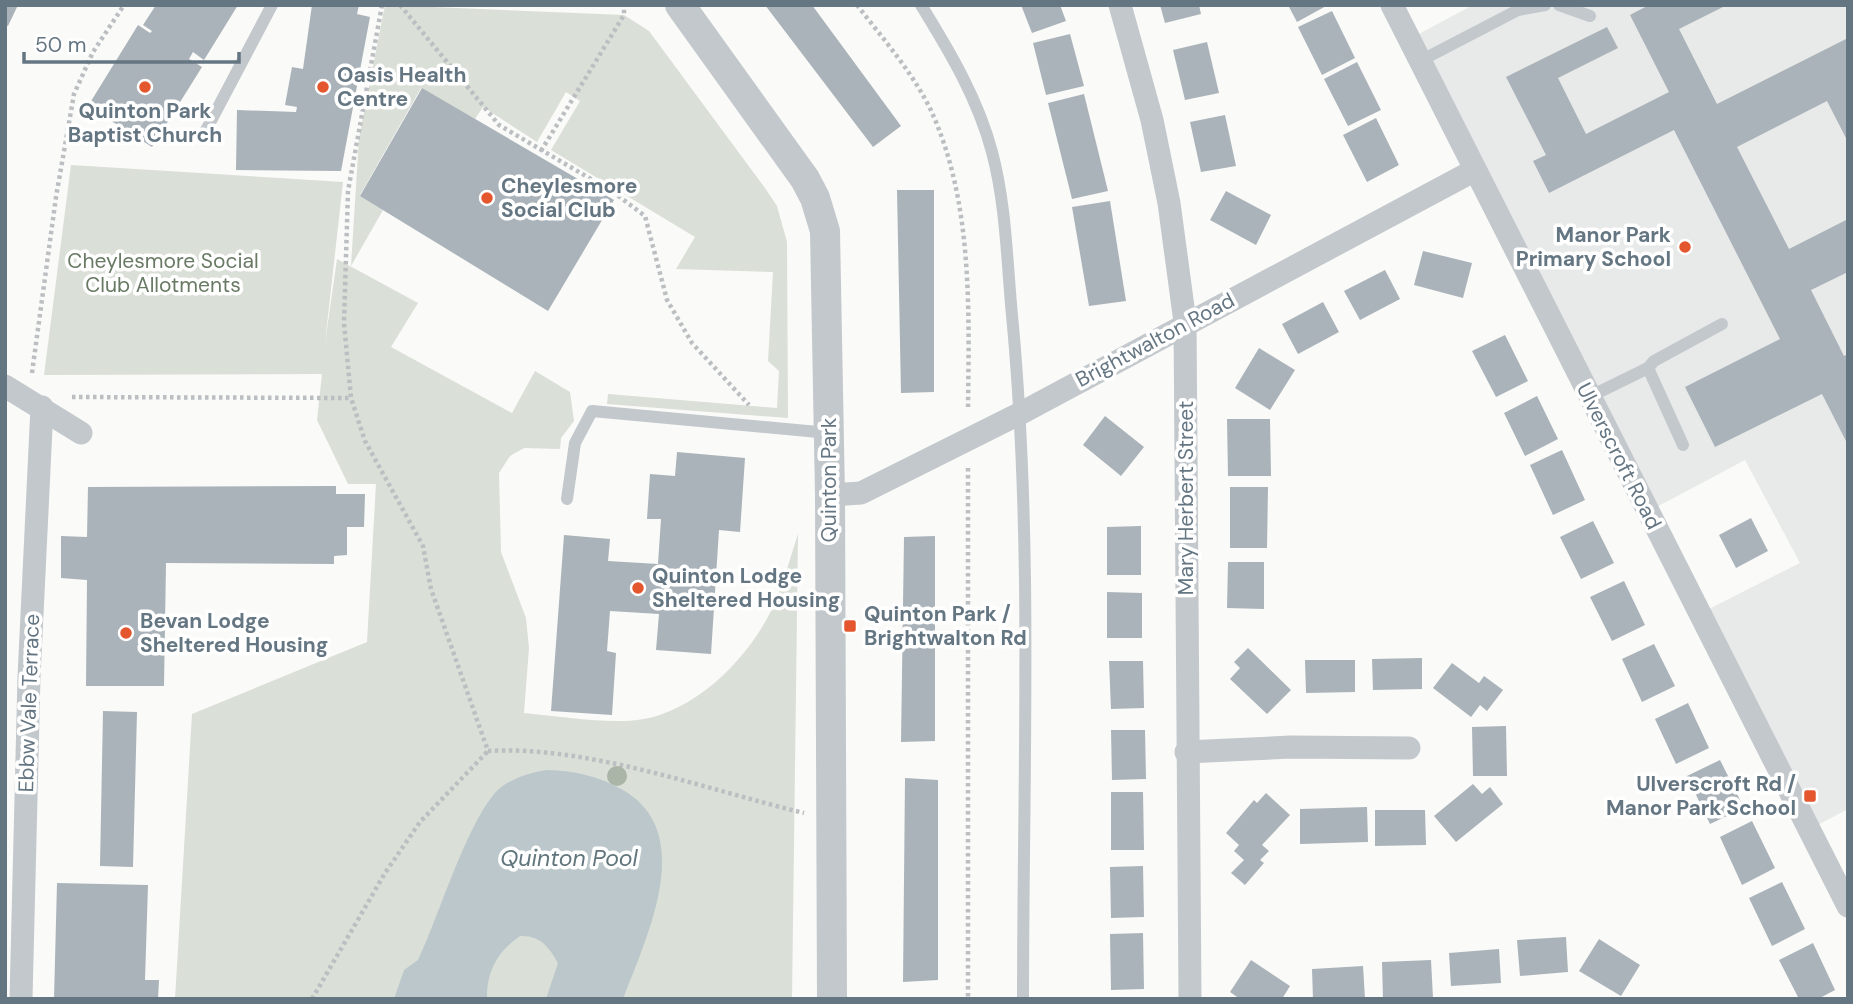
<svg xmlns="http://www.w3.org/2000/svg" width="1853" height="1004" font-family="'DM Sans',sans-serif">
<style>
.built{fill:#e8e9e9}
.green{fill:#dadfd7}
.water{fill:#bbc7cb}
.building{fill:#aab3b9}
.lines{fill:none;stroke-linecap:round;stroke-linejoin:round}
.path{stroke:#bbbfc2;stroke-width:4.5;stroke-dasharray:3.5 3.5;stroke-linecap:butt}
.service{stroke:#c3c8cc;stroke-width:12}
.minor{stroke:#c3c8cc;stroke-width:23}
.tertiary{stroke:#c3c8cc;stroke-width:30}
.tree{fill:#aab4a7}
.poi-dot{fill:#e4572e;stroke:#fff;stroke-width:2.5}
.labels{text-anchor:middle;dominant-baseline:central;stroke-width:7;stroke-linejoin:round;paint-order:stroke}
.poi-label{font-size:21px;font-weight:bold;fill:#657683;stroke:#fff;text-anchor:start}
.park-label{font-size:21px;fill:#687a64;stroke:#fff}
.street-label{font-size:21px;fill:#657683;stroke:#fff}
.water-label{font-size:23px;font-style:italic;fill:#60757c;stroke:#fff}
</style>
<rect width="100%" height="100%" fill="#fafaf8"/>
<path class="built" d="M 1473,5 L 1848,5 L 1848,809 L 1812,828 L 1703,612 L 1800,563 L 1745,460 L 1653,509 L 1417,35 Z"/>
<g class="green">
<path d="M 385,5 L 624,15 L 649,31 L 765,188 L 777,206 L 787,242 L 788,418 L 607,404 L 608,394 L 777,408 L 779,371 L 768,361 L 773,272 L 676,269 L 695,237 L 551,150 L 580,101 L 566,92 L 537,142 L 483,107 L 475,119 L 421,88 L 360,195 L 383,210 L 351,266 L 359,138 Z"/>
<path d="M 71,165 L 343,182 L 325,343 L 337,259 L 418,303 L 391,347 L 512,413 L 535,371 L 570,392 L 574,421 L 561,438 L 560,449 L 524,448 L 510,456 L 499,473 L 501,552 L 526,618 L 529,648 L 524,713 C 557,716 592,722 625,721 C 686,720 742,666 769,615 C 782,590 789,561 798,534 L 792,999 L 175,999 L 192,714 L 367,642 L 376,484 L 348,484 L 317,420 L 322,374 L 44,375 Z"/>
</g>
<path class="water" d="M 547,770 C 576,771 598,776 623,790 C 698,833 646,938 623,999 L 546,999 L 558,963 C 549,947 540,935 520,936 C 498,951 486,972 487,999 L 394,999 L 404,970 L 418,960 C 440,913 464,831 494,794 C 507,779 529,773 547,770 Z"/>
<g class="building">
<path d="M 5,5 L 18,5 L 8,26 L 5,25 Z"/>
<path d="M 156,5 L 238,5 L 204,60 L 193,52 L 189,59 L 202,67 L 152,147 L 88,106 L 138,25 L 150,33 L 152,31 L 143,25 Z"/>
<path d="M 312,5 L 359,5 L 357,14 L 370,17 L 341,171 L 236,170 L 237,110 L 296,112 L 297,107 L 285,105 L 292,67 L 303,69 Z"/>
<path d="M 765,5 L 812,5 L 901,126 L 873,147 Z"/>
<path d="M 1021,5 L 1060,5 L 1066,21 L 1032,33 Z"/>
<path d="M 1160,5 L 1199,5 L 1201,14 L 1165,23 Z"/>
<path d="M 1288,5 L 1328,5 L 1297,22 Z"/>
<path d="M 1649,5 L 1727,5 L 1679,29 L 1717,104 L 1848,38 L 1848,142 L 1827,101 L 1737,147 L 1789,249 L 1848,219 L 1848,272 L 1811,290 L 1844,356 L 1848,354 L 1848,445 L 1822,394 L 1715,447 L 1685,387 L 1780,339 L 1674,130 L 1549,193 L 1533,161 L 1546,155 L 1506,77 L 1607,27 L 1618,48 L 1558,78 L 1586,134 L 1669,92 L 1630,15 Z"/>
<path d="M 1332,11 L 1355,58 L 1322,75 L 1298,27 Z"/>
<path d="M 1070,34 L 1084,86 L 1046,95 L 1033,43 Z"/>
<path d="M 1207,42 L 1219,93 L 1185,100 L 1173,50 Z"/>
<path d="M 1357,62 L 1381,110 L 1348,126 L 1324,79 Z"/>
<path d="M 422,88 L 614,200 L 548,311 L 360,196 Z"/>
<path d="M 1084,94 L 1108,191 L 1072,199 L 1048,103 Z"/>
<path d="M 1225,115 L 1236,166 L 1201,172 L 1190,122 Z"/>
<path d="M 1376,118 L 1399,165 L 1367,182 L 1343,135 Z"/>
<path d="M 897,190 L 934,190 L 934,392 L 901,393 Z"/>
<path d="M 1226,191 L 1271,215 L 1256,245 L 1210,220 Z"/>
<path d="M 1110,201 L 1126,301 L 1089,306 L 1072,207 Z"/>
<path d="M 1423,251 L 1472,263 L 1463,298 L 1414,285 Z"/>
<path d="M 1385,270 L 1400,299 L 1360,320 L 1344,291 Z"/>
<path d="M 1323,302 L 1339,332 L 1298,354 L 1282,324 Z"/>
<path d="M 1505,335 L 1528,381 L 1496,397 L 1472,351 Z"/>
<path d="M 1259,348 L 1295,370 L 1270,410 L 1235,388 Z"/>
<path d="M 1537,396 L 1558,439 L 1525,456 L 1504,413 Z"/>
<path d="M 1105,416 L 1144,447 L 1121,476 L 1083,445 Z"/>
<path d="M 1227,419 L 1270,419 L 1271,476 L 1228,476 Z"/>
<path d="M 1562,450 L 1585,500 L 1553,515 L 1530,465 Z"/>
<path d="M 677,452 L 745,458 L 740,532 L 719,530 L 711,654 L 656,650 L 659,614 L 610,611 L 607,651 L 616,653 L 612,715 L 551,711 L 564,535 L 610,539 L 608,561 L 658,564 L 661,519 L 647,519 L 650,474 L 675,476 Z"/>
<path d="M 336,486 L 336,494 L 365,494 L 364,527 L 347,527 L 347,555 L 334,556 L 334,564 L 166,563 L 164,686 L 86,686 L 87,580 L 61,578 L 61,536 L 87,537 L 88,487 Z"/>
<path d="M 1230,487 L 1268,487 L 1267,548 L 1230,548 Z"/>
<path d="M 1751,518 L 1768,551 L 1736,568 L 1719,535 Z"/>
<path d="M 1593,521 L 1614,563 L 1581,579 L 1560,537 Z"/>
<path d="M 1141,526 L 1141,575 L 1107,575 L 1107,527 Z"/>
<path d="M 935,536 L 935,741 L 901,742 L 904,537 Z"/>
<path d="M 1228,562 L 1264,562 L 1264,609 L 1227,608 Z"/>
<path d="M 1624,581 L 1645,625 L 1612,641 L 1590,597 Z"/>
<path d="M 1107,592 L 1142,593 L 1142,638 L 1107,638 Z"/>
<path d="M 1654,644 L 1675,686 L 1642,702 L 1622,659 Z"/>
<path d="M 1248,648 L 1291,690 L 1267,714 L 1230,679 L 1240,668 L 1234,662 Z"/>
<path d="M 1422,658 L 1422,689 L 1373,690 L 1372,659 Z"/>
<path d="M 1305,660 L 1355,660 L 1355,692 L 1306,693 Z"/>
<path d="M 1109,661 L 1143,661 L 1144,708 L 1111,709 Z"/>
<path d="M 1452,663 L 1479,683 L 1484,676 L 1503,690 L 1487,711 L 1480,705 L 1471,717 L 1433,688 Z"/>
<path d="M 1688,703 L 1709,748 L 1676,764 L 1655,719 Z"/>
<path d="M 103,711 L 137,712 L 133,867 L 100,866 Z"/>
<path d="M 1506,726 L 1507,776 L 1473,776 L 1472,727 Z"/>
<path d="M 1111,730 L 1145,730 L 1146,779 L 1112,780 Z"/>
<path d="M 1720,760 L 1744,808 L 1710,824 L 1687,776 Z"/>
<path d="M 905,778 L 938,780 L 938,980 L 903,982 Z"/>
<path d="M 1473,784 L 1482,794 L 1490,787 L 1503,804 L 1456,842 L 1434,816 Z"/>
<path d="M 1111,792 L 1143,792 L 1144,850 L 1111,850 Z"/>
<path d="M 1266,793 L 1290,815 L 1262,845 L 1269,851 L 1260,860 L 1264,863 L 1245,885 L 1231,873 L 1244,860 L 1234,851 L 1239,845 L 1226,833 L 1254,800 L 1257,803 Z"/>
<path d="M 1367,807 L 1368,842 L 1300,844 L 1300,809 Z"/>
<path d="M 1375,810 L 1425,810 L 1426,845 L 1375,846 Z"/>
<path d="M 1752,821 L 1775,868 L 1742,885 L 1720,837 Z"/>
<path d="M 1143,866 L 1144,917 L 1111,918 L 1110,867 Z"/>
<path d="M 1782,882 L 1805,929 L 1772,946 L 1749,898 Z"/>
<path d="M 57,883 L 148,885 L 145,980 L 159,980 L 158,999 L 54,999 Z"/>
<path d="M 1143,933 L 1144,989 L 1111,990 L 1110,934 Z"/>
<path d="M 1566,937 L 1568,972 L 1520,976 L 1517,940 Z"/>
<path d="M 1599,939 L 1640,965 L 1621,996 L 1579,971 Z"/>
<path d="M 1813,943 L 1835,990 L 1818,999 L 1799,999 L 1779,960 Z"/>
<path d="M 1499,949 L 1501,983 L 1451,986 L 1449,953 Z"/>
<path d="M 1251,960 L 1290,986 L 1282,999 L 1240,999 L 1230,992 Z"/>
<path d="M 1431,960 L 1433,998 L 1383,999 L 1382,962 Z"/>
<path d="M 1363,966 L 1365,999 L 1313,999 L 1312,969 Z"/>
</g>
<g class="lines">
<g class="path">
<path d="M 382,5 L 348,191 L 344,323 L 351,398 L 365,441 L 423,546 L 431,589 L 488,751 C 587,745 708,790 804,813"/>
<path d="M 400,5 L 499,125 L 613,192 L 645,216 L 667,300 L 692,343 L 749,405"/>
<path d="M 857,5 C 883,39 916,76 933,115 C 973,206 969,313 968,410"/>
<path d="M 541,151 L 624,15 L 624,5"/>
<path d="M 32,373 L 56,197 L 74,94 L 93,52 L 124,5"/>
<path d="M 72,397 L 351,398"/>
<path d="M 968,468 L 968,999"/>
<path d="M 312,999 L 385,873 L 420,822 L 488,751"/>
</g>
<g class="service">
<path d="M 921,5 C 950,52 978,99 992,152 C 1007,208 1007,269 1013,326 C 1033,549 1023,775 1023,999"/>
<path d="M 1559,5 L 1590,16"/>
<path d="M 1420,61 L 1518,10 L 1545,5"/>
<path d="M 204,134 L 272,5"/>
<path d="M 1648,368 L 1683,445"/>
<path d="M 1589,397 L 1648,368 L 1654,361 L 1722,324"/>
<path d="M 567,499 L 575,443 L 592,411 L 829,433"/>
</g>
<g class="minor">
<path d="M 1120,5 L 1152,120 L 1169,203 L 1185,322 L 1190,999"/>
<path d="M 1392,5 L 1848,906"/>
<path d="M 5,386 L 81,433"/>
<path d="M 830,495 L 861,493 L 1021,413 L 1475,170"/>
<path d="M 1186,752 L 1291,747 L 1409,748"/>
<path d="M 21,999 L 29,677 L 42,407"/>
</g>
<path class="tertiary" d="M 680,5 L 805,179 L 815,198 L 825,231 L 830,495 L 832,999"/>
</g>
<circle class="tree" cx="617" cy="776" r="10"/>
<g class="poi-dot">
<circle cx="145" cy="87" r="7"/>
<circle cx="323" cy="87" r="7"/>
<circle cx="487" cy="198" r="7"/>
<circle cx="1685" cy="247" r="7"/>
<circle cx="638" cy="588" r="7"/>
<rect x="843" y="619" width="14" height="14" rx="3.5"/>
<circle cx="126" cy="633" r="7"/>
<rect x="1803" y="789" width="14" height="14" rx="3.5"/>
</g>
<g class="labels">
<g class="poi-label">
<text x="337" y="75">Oasis Health<tspan x="337" dy="24">Centre</tspan></text>
<text x="145" y="111" text-anchor="middle">Quinton Park<tspan x="145" dy="24">Baptist Church</tspan></text>
<text x="501" y="186">Cheylesmore<tspan x="501" dy="24">Social Club</tspan></text>
<text x="1671" y="235" text-anchor="end">Manor Park<tspan x="1671" dy="24">Primary School</tspan></text>
<text x="652" y="576">Quinton Lodge<tspan x="652" dy="24">Sheltered Housing</tspan></text>
<text x="864" y="614">Quinton Park /<tspan x="864" dy="24">Brightwalton Rd</tspan></text>
<text x="140" y="621">Bevan Lodge<tspan x="140" dy="24">Sheltered Housing</tspan></text>
<text x="1796" y="784" text-anchor="end">Ulverscroft Rd /<tspan x="1796" dy="24">Manor Park School</tspan></text>
</g>
<g class="park-label">
<text x="163" y="261">Cheylesmore Social<tspan x="163" dy="24">Club Allotments</tspan></text>
</g>
<g class="street-label">
<text transform="translate(1155 340) rotate(-28)">Brightwalton Road</text>
<text transform="translate(1619 456) rotate(63)">Ulverscroft Road</text>
<text transform="translate(829 480) rotate(-90)">Quinton Park</text>
<text transform="translate(1186 498) rotate(-90)">Mary Herbert Street</text>
<text transform="translate(29 703) rotate(-88)">Ebbw Vale Terrace</text>
</g>
<g class="water-label">
<text x="569" y="858">Quinton Pool</text>
</g>
</g>
<rect width="1853" height="1004" fill="none" stroke="#657683" stroke-width="14"/>
<path d="M24 52v10h215v-10" fill="none" stroke="#657683" stroke-width="3.5"/>
<text x="35" y="52" font-size="21" fill="#657683" stroke="#ffffff" stroke-width="5" paint-order="stroke">50 m</text>
</svg>
